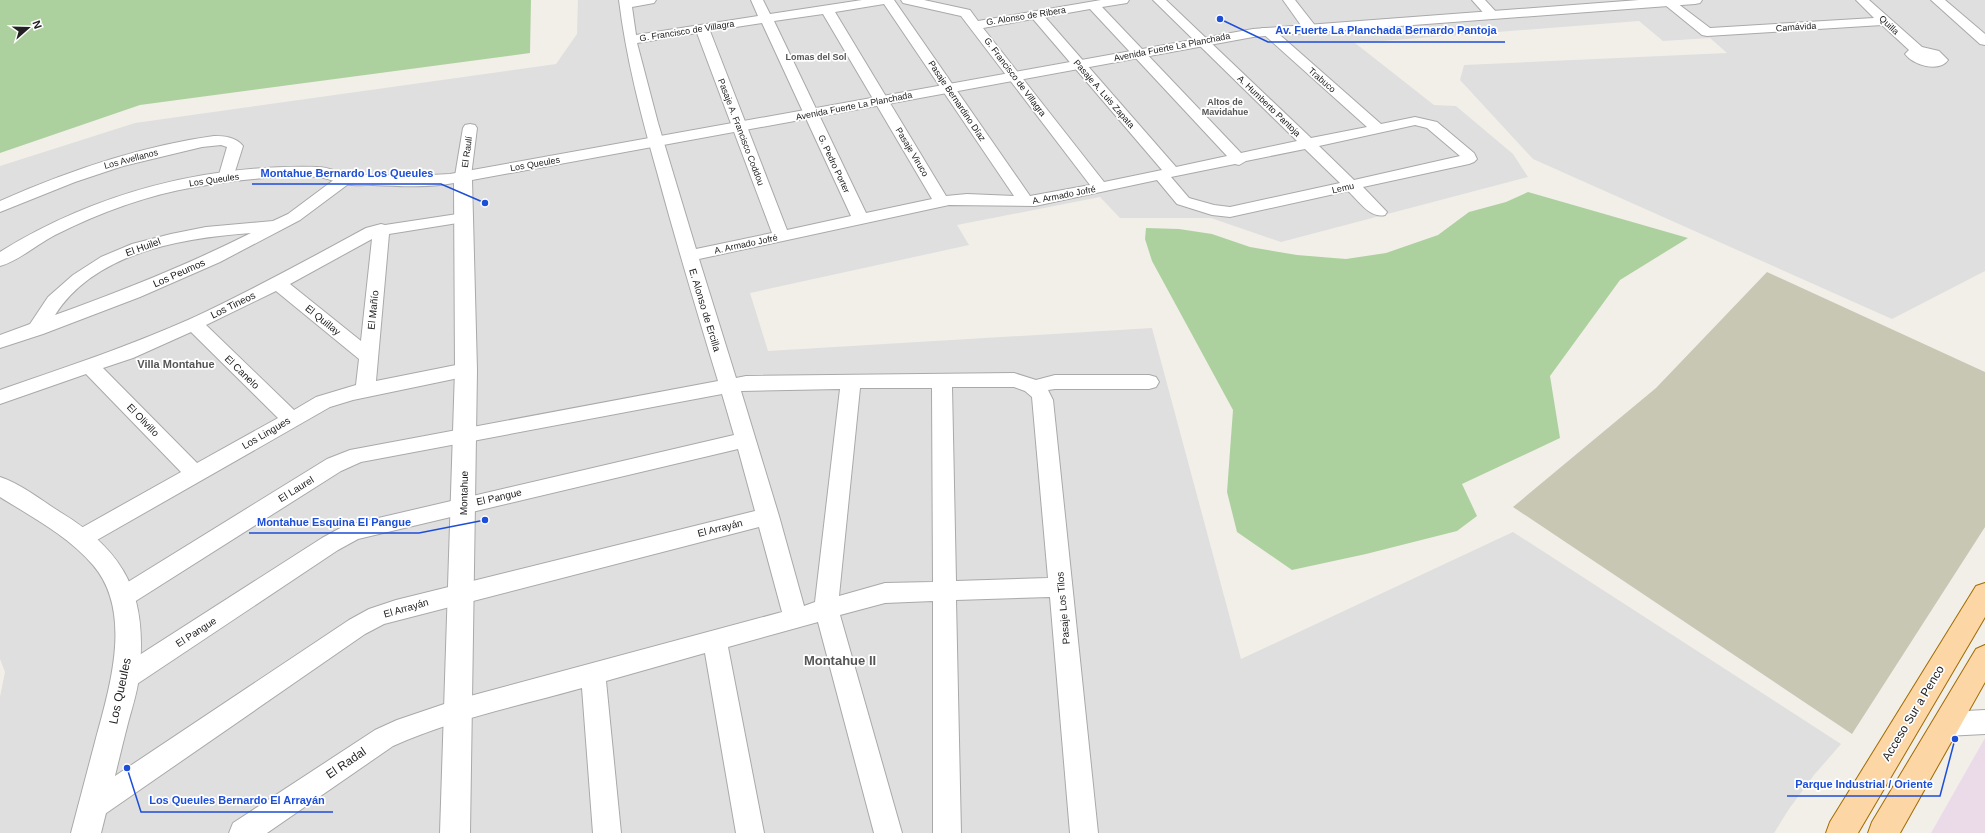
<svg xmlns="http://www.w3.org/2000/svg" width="1985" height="833" font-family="Helvetica,sans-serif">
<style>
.residential{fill:#e0dfdf}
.industrial{fill:#ebdbe8}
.construction{fill:#c7c7b4}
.forest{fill:#add19e}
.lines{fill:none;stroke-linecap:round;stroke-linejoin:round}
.minor-casing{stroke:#a9a9a9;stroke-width:2}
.tertiary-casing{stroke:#a9a9a9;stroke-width:2}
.primary-casing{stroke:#a06b00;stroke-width:2}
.minor{fill:#fff;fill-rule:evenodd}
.tertiary{fill:#fff;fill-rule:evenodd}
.primary{fill:#fcd6a4;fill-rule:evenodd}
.labels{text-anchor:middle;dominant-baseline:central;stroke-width:3.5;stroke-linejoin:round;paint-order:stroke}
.far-street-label{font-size:9px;fill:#222;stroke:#fff}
.far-neighbourhood-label{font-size:9px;font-weight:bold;fill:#555;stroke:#fff}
.street-label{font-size:10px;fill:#222;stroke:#fff}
.neighbourhood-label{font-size:11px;font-weight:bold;fill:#555;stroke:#fff}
.near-street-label{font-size:12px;fill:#222;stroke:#fff}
.near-neighbourhood-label{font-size:13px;font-weight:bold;fill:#555;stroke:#fff}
.leader{fill:none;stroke:#1d4ed8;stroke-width:1.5}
.callout-dot{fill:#1d4ed8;stroke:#fff;stroke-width:1.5}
.callout-label{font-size:11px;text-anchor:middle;font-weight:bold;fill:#1d4ed8;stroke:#fff;stroke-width:3.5;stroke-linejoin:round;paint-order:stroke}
</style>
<rect width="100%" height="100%" fill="#f2efe9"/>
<path class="residential" d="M 578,0 L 1985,0 L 1985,271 L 1892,319 L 1533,159 L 1460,80 L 1464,65 L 1727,53 L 1710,38 L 1663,41 L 1639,21 L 1355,43 L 1434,105 L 1456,106 L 1513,154 L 1528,177 L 1281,242 L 1211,218 L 1120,218 L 1100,197 L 957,225 L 969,245 L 750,293 L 768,351 L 1152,328 L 1241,659 L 1513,532 L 1841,744 L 1814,775 L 1789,809 L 1774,833 L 0,833 L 0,697 L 5,672 L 0,659 L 0,166 L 135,123 L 556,64 L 577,34 Z"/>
<path class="industrial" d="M 1985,738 L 1985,833 L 1931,833 Z"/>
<path class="construction" d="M 1767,272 L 1985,372 L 1985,527 L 1852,734 L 1513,507 L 1656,388 Z"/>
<g class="forest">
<path d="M 0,0 L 531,0 L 530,53 L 140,105 L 0,153 Z"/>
<path d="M 1528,192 L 1688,238 L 1620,280 L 1550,376 L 1560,438 L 1462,484 L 1477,516 L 1457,531 L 1366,554 L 1292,570 L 1237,532 L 1227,492 L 1233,410 L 1152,261 L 1145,239 L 1146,228 L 1179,229 L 1212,234 L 1250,247 L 1297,255 L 1346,259 L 1386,253 L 1438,235 L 1469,212 L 1506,202 Z"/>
</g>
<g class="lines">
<g class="minor-casing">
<g id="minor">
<path d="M 619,0 L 656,0 L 654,3 L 632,7 L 636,35 L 758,16 L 751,0 L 763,0 L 770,14 L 862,0 L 894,0 L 1030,196 L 1090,185 L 961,16 L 903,3 L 901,0 L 924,0 L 970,10 L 978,21 L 1101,0 L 1129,0 L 1127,3 L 1102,7 L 1241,153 L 1297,141 L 1153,0 L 1166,0 L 1311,138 L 1367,127 L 1260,31 L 1262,28 L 1272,28 L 1381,124 L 1415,117 L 1437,122 L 1474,153 L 1477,159 L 1474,162 L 1469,164 L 1363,187 L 1387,212 L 1385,215 C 1370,219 1358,200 1348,191 L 1230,217 L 1212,215 L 1177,204 L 1157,180 L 1035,206 L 949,205 L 699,259 L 736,378 L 746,376 L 1014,373 L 1036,380 L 1055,375 L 1149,375 L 1156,377 L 1159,382 L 1156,387 L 1149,389 L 1055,389 L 1048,390 L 1053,400 L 1098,833 L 1070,833 L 1050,597 L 956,600 L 961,833 L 933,833 L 933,601 L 885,603 L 840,615 L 902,833 L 874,833 L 818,622 L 728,647 L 764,833 L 736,833 L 705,653 L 606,681 L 621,833 L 593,833 L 582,688 C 519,706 452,719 393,746 L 267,833 L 229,833 L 233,823 L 375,730 L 397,720 L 459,699 L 782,612 L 759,527 L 384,624 L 365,634 L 102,816 L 92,820 L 82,816 L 78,807 L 82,798 L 349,620 L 369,609 L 396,600 L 755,511 L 738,449 L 358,539 L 338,550 L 134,686 L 125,689 L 116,686 L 113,678 L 116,670 L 322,538 L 344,526 L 734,435 L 722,394 L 361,462 L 341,471 L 131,604 L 123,607 L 115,604 L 111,597 L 115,590 L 327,459 L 350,450 L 718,381 C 697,312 676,242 657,172 C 641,115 626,58 619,0 ZM 884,4 L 1014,196 L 967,194 L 946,196 L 835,12 ZM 1090,9 L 1227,156 L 1176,167 L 1045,17 ZM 823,14 L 932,199 L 866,213 L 774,21 ZM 1033,19 L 1162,170 L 1104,182 L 983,28 ZM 762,23 L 851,216 L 787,230 L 710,31 ZM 697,33 L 772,233 L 696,249 L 658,123 L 637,43 ZM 1415,125 L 1427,128 L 1460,156 L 1354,180 L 1319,146 ZM 1305,149 L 1340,183 L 1230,207 L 1214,205 L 1189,198 L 1171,177 L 1235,164 L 1239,165 L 1246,161 ZM 952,387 L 1014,387 L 1025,391 L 1032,397 L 1048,578 L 956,581 ZM 860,388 L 932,388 L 933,582 L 885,583 L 839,596 ZM 840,389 L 815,602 L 804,606 L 779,516 L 741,391 Z"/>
<path d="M 1283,0 L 1295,0 L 1317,28 L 1315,31 L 1305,31 Z"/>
<path d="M 1472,0 L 1485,0 L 1499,15 L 1498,18 L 1488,18 Z"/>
<path d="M 1659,0 L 1673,0 L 1710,28 L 1874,18 L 1856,0 L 1869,0 L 1922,47 L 1939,51 L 1948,60 C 1939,73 1913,65 1905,54 L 1909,50 L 1882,25 L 1707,36 L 1702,35 Z"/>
<path d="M 1931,0 L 1945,0 L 1985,34 L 1985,45 L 1980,44 Z"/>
<path d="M 470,124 L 475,125 L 477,128 L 471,176 L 469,179 L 457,179 L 455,176 L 463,128 L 465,125 Z"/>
<path d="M 214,136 C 225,136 236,137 243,146 L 232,181 L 220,181 L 218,178 L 227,147 L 221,145 L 202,147 L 123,166 L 75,182 L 0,212 L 0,201 C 68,171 141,146 214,136 Z"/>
<path d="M 345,174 L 351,176 L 353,179 L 351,182 L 300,220 L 220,262 L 140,297 L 43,334 L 0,348 L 0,335 L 30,324 L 48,297 L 73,275 L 101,257 L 132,244 L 171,234 L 206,227 L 273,221 L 288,214 L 339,176 ZM 251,233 C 187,265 122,291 55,315 C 95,252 182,238 251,233 Z"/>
<path d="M 464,213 L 470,215 L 472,218 L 470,221 L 389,234 L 376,381 L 466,363 L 473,365 L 476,370 L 473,375 L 353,400 L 330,407 L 90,544 L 82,547 L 74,544 L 71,538 L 74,532 L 181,472 L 86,374 L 0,404 L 0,390 C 63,368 127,347 188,320 C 249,292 307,260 366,228 L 381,224 L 385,225 ZM 372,239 L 361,341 L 290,284 ZM 276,291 L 359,359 L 356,385 L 316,397 L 294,410 L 206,325 ZM 191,332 L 278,418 L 197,463 L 103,368 L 133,358 Z"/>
<path d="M 1985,710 L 1985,734 L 1946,736 L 1937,732 L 1933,724 L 1937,716 L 1946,712 Z"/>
</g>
</g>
<g class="tertiary-casing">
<g id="tertiary">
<path d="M 1639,0 L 1702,0 L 1700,3 L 1695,4 L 1253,37 L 472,180 L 477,370 L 470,833 L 440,833 L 455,370 L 454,183 C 428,188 400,186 373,185 C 364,185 354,186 345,184 C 337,183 328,178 319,177 C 278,175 236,180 195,187 C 147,195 99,213 55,235 C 37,244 19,261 0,266 L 0,252 C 95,193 206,164 318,167 C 328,167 337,172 347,174 C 355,175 363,175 371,175 C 398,175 424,176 450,174 L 1253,29 Z"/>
<path d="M 0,477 C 21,484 41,500 60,512 C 128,553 148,598 139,677 C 137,694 131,711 127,727 C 118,762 110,798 101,833 L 71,833 C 79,803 87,772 95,742 C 109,689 134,613 93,565 C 68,536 32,517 0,497 Z"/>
</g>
</g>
<g class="primary-casing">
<g id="primary">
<path d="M 1985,583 L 1985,617 L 1858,833 L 1826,833 L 1830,822 L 1976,586 Z"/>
<path d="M 1985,645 L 1985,682 L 1900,833 L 1868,833 L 1872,822 L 1976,649 Z"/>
</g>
</g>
<use href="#minor" class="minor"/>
<use href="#tertiary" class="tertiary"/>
<use href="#primary" class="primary"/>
</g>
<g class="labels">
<g class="far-street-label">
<text transform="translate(1026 16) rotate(-9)">G. Alonso de Ribera</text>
<text transform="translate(1889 25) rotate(43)">Quilla</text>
<text transform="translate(1796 27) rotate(-4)">Camávida</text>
<text transform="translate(687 31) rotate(-9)">G. Francisco de Villagra</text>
<text transform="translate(1172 47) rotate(-11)">Avenida Fuerte La Planchada</text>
<text transform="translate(1015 77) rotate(53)">G. Francisco de Villagra</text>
<text transform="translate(1322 80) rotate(41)">Trabuco</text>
<text transform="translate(1104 94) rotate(49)">Pasaje A. Luis Zapata</text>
<text transform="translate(957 101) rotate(56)">Pasaje Bernardino Díaz</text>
<text transform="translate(854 106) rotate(-11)">Avenida Fuerte La Planchada</text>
<text transform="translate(1269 106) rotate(44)">A. Humberto Pantoja</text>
<text transform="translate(741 132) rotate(69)">Pasaje A. Francisco Coddou</text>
<text transform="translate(467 152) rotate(-82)">El Raulí</text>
<text transform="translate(912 152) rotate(59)">Pasaje Viruco</text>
<text transform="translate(131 159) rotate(-15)">Los Avellanos</text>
<text transform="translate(535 164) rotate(-10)">Los Queules</text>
<text transform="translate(834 164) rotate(65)">G. Pedro Porter</text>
<text transform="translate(214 180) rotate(-8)">Los Queules</text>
<text transform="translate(1343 188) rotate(-13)">Lemu</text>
<text transform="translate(1064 195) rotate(-11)">A. Armado Jofré</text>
<text transform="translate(746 244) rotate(-12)">A. Armado Jofré</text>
</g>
<g class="far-neighbourhood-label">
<text x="816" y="57">Lomas del Sol</text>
<text x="1225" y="102">Altos de<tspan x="1225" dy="10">Mavidahue</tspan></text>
</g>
<g class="street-label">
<text transform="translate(143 247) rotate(-20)">El Huilel</text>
<text transform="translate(179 273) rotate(-24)">Los Peumos</text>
<text transform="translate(233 305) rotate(-26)">Los Tineos</text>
<text transform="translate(373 310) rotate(-84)">El Mañío</text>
<text transform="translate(705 310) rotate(73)">E. Alonso de Ercilla</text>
<text transform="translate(323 320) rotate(39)">El Quillay</text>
<text transform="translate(242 372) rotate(44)">El Canelo</text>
<text transform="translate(143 420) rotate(46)">El Olivillo</text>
<text transform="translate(266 433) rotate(-30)">Los Lingues</text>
<text transform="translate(296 489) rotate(-32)">El Laurel</text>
<text transform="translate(464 493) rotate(-89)">Montahue</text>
<text transform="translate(499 497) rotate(-13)">El Pangue</text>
<text transform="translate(720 528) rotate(-14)">El Arrayán</text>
<text transform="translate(406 608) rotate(-16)">El Arrayán</text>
<text transform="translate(1063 608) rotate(-95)">Pasaje Los Tilos</text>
<text transform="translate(196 632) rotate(-33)">El Pangue</text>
</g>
<g class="neighbourhood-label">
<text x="176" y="364">Villa Montahue</text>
</g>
<g class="near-street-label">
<text transform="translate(120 691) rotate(-78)">Los Queules</text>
<text transform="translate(1913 713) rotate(-59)">Acceso Sur a Penco</text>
<text transform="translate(346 763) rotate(-34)">El Radal</text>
</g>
<g class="near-neighbourhood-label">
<text x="840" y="660">Montahue II</text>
</g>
</g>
<path class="leader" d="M1220 19L1268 42H1505M485 203L441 184H252M485 520L419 533H249M1955 739L1940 796H1787M127 768L141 812H333"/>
<g class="callout-dot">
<circle cx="1220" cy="19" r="4"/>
<circle cx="485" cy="203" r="4"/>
<circle cx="485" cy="520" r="4"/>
<circle cx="1955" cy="739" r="4"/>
<circle cx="127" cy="768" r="4"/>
</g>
<g class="callout-label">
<text x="1386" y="34">Av. Fuerte La Planchada Bernardo Pantoja</text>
<text x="347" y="177">Montahue Bernardo Los Queules</text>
<text x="334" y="526">Montahue Esquina El Pangue</text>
<text x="1864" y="788">Parque Industrial / Oriente</text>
<text x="237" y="804">Los Queules Bernardo El Arrayán</text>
</g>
<g transform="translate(28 28) rotate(70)" stroke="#ffffff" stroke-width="3" paint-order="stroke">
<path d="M0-3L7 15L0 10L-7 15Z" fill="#222222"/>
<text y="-6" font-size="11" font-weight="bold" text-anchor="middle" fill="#222222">N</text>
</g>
</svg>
